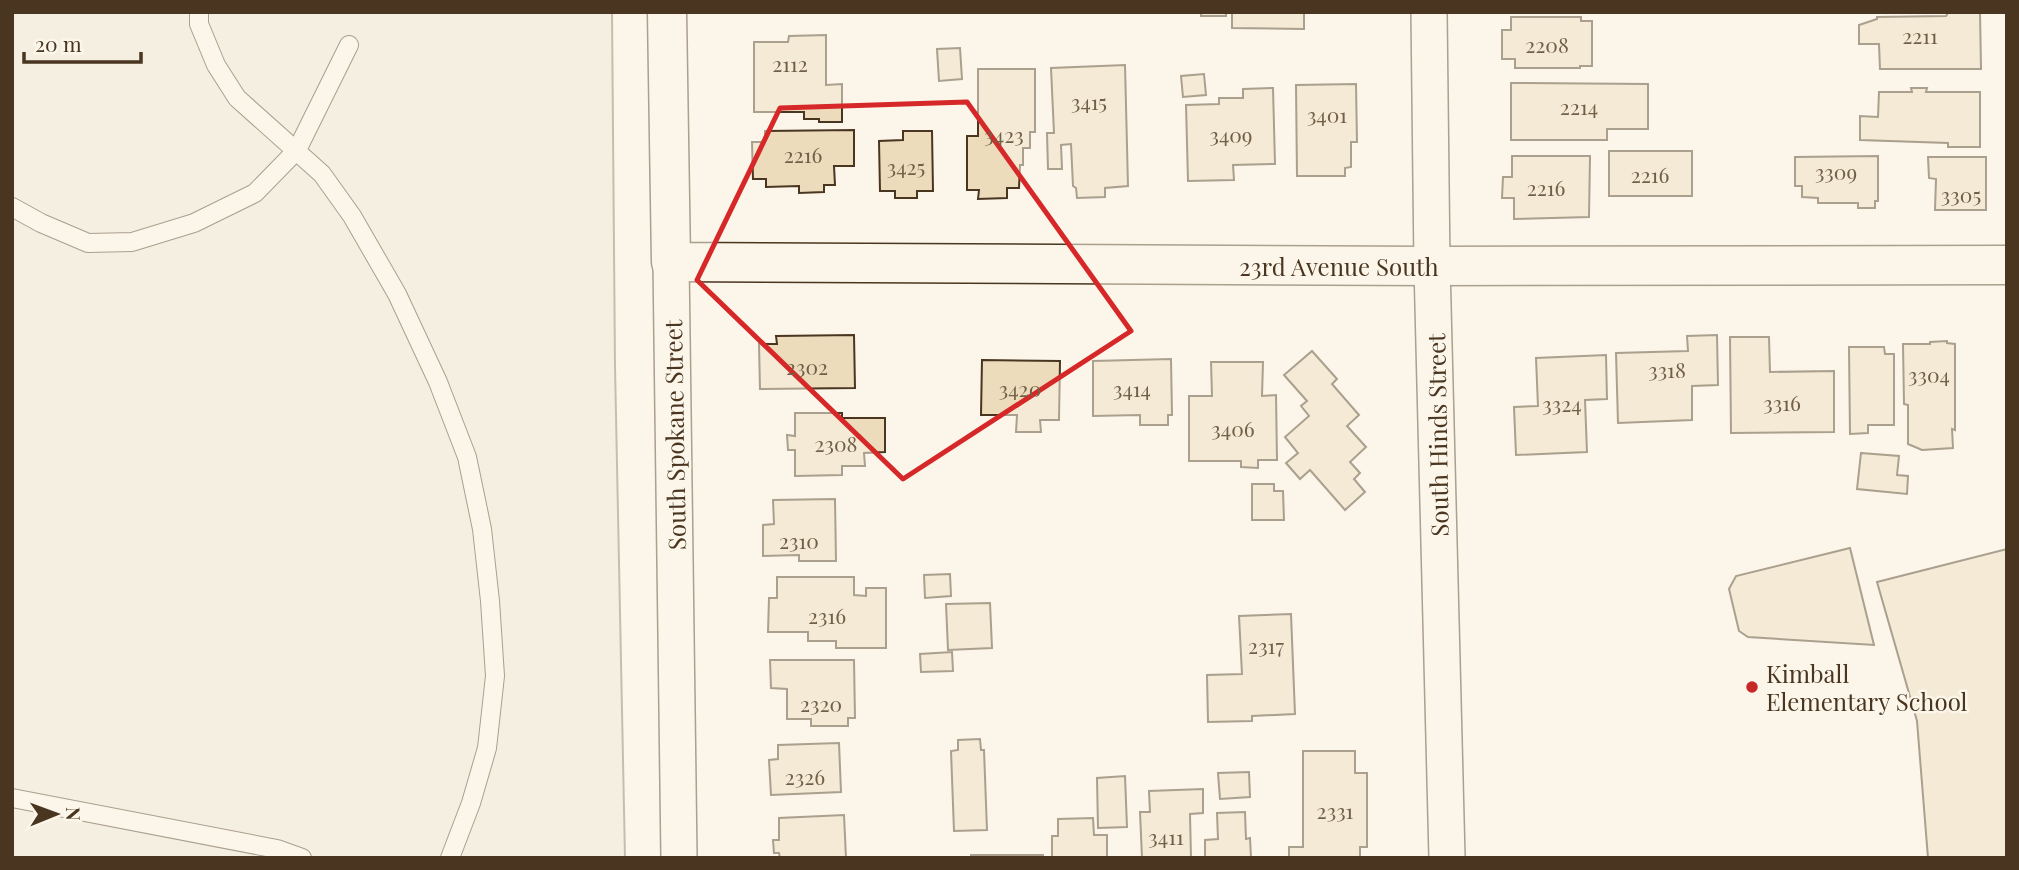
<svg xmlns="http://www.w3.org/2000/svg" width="2019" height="870" font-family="'Playfair Display',serif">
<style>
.green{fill:#ede6d9;stroke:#887966;stroke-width:2}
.building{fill:#ecdcbc;stroke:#4a3520;stroke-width:2}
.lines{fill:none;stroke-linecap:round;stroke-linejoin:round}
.service-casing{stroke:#4a3520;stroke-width:20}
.minor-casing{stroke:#4a3520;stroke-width:38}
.tertiary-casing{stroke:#4a3520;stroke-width:41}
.service{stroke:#fbf6e9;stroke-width:18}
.minor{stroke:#fbf6e9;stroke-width:35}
.tertiary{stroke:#fbf6e9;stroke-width:38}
.marked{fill:none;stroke:#d62828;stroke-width:5;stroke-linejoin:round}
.poi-dot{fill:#c62828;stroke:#fbf6e9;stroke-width:2.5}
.labels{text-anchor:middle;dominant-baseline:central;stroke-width:5;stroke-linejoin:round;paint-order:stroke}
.number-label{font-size:21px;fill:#725f47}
.street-label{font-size:24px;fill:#4a3520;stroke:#fbf6e9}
.poi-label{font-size:24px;fill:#4a3520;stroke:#fbf6e9;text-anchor:start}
</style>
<rect width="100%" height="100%" fill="#fbf6e9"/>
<path class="green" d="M 12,12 L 612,12 L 615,366 L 625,858 L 12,858 Z"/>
<g class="building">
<rect x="1201" y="12" width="25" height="4"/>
<path d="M 1232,12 L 1304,12 L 1304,29 L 1232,28 Z"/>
<path d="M 1980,12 L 1981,69 L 1880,69 L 1879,44 L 1859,44 L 1859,25 L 1877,19 L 1877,17 L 1946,16 L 1948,13 Z"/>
<path d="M 1511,17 L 1581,17 L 1581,21 L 1592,21 L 1592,66 L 1580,66 L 1580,68 L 1515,68 L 1515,59 L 1502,59 L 1502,30 L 1511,30 Z"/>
<path d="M 826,35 L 826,85 L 842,84 L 842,122 L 819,122 L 819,119 L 804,119 L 804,112 L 754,112 L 754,42 L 788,42 L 789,36 Z"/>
<path d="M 960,48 L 962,79 L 939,81 L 937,49 Z"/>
<path d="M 1125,65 L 1128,186 L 1105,188 L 1105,197 L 1077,198 L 1076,188 L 1073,186 L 1071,144 L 1061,145 L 1062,169 L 1048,169 L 1047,133 L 1054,133 L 1051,68 Z"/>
<path d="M 978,69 L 1035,69 L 1035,132 L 1030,132 L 1030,148 L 1023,148 L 1023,165 L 1020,165 L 1019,188 L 1007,188 L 1007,198 L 978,199 L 979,190 L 967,190 L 967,136 L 978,136 Z"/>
<path d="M 1204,74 L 1206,95 L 1183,97 L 1181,76 Z"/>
<path d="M 1511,83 L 1648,84 L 1648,129 L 1607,129 L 1607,140 L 1511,140 Z"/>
<path d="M 1356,84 L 1357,142 L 1351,142 L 1351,167 L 1345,168 L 1345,176 L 1297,176 L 1296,85 Z"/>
<path d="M 1273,88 L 1275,164 L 1233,165 L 1234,180 L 1188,181 L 1186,105 L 1219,104 L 1219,98 L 1243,98 L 1243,89 Z"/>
<path d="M 1911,88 L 1927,88 L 1926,92 L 1980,92 L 1980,147 L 1948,147 L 1948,143 L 1860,140 L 1860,116 L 1878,117 L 1879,92 L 1912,92 Z"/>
<path d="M 854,130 L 854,166 L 834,166 L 835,185 L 824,185 L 824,192 L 799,193 L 799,186 L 766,187 L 766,179 L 753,179 L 752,142 L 765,142 L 765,131 Z"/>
<path d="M 903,131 L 932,131 L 933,191 L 917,191 L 917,198 L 895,198 L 895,191 L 880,191 L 879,141 L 903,140 Z"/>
<rect x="1609" y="151" width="83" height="45"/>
<path d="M 1512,156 L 1590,156 L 1589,217 L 1514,219 L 1514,198 L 1502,198 L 1503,177 L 1512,177 Z"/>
<path d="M 1878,156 L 1878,201 L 1875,201 L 1875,208 L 1858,208 L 1858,203 L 1818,203 L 1818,198 L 1802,197 L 1802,186 L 1795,186 L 1795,157 Z"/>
<path d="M 1928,157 L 1986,157 L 1986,210 L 1935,210 L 1936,179 L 1929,178 Z"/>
<path d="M 854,335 L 855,388 L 760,389 L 759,344 L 777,344 L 776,336 Z"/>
<path d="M 1717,335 L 1718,385 L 1692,386 L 1692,420 L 1618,423 L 1616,353 L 1688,351 L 1687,336 Z"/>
<path d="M 1730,337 L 1769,337 L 1770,372 L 1834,371 L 1834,432 L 1731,433 Z"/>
<path d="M 1947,341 L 1947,343 L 1955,344 L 1955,430 L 1952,429 L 1953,448 L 1922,450 L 1908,444 L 1908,405 L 1904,404 L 1903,344 L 1930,344 L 1930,342 Z"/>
<path d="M 1849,347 L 1884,347 L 1885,354 L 1894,354 L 1894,425 L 1868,425 L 1868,433 L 1850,434 Z"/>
<path d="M 1312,351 L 1337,379 L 1332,384 L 1359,415 L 1347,426 L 1366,447 L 1350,462 L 1360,473 L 1354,479 L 1365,492 L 1345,510 L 1310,470 L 1300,479 L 1286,463 L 1298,453 L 1285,437 L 1309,416 L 1301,406 L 1307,401 L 1284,375 Z"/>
<path d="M 1606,355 L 1607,399 L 1585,400 L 1587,452 L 1516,455 L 1514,407 L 1538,406 L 1536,358 Z"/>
<path d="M 1171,359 L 1172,415 L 1168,415 L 1168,425 L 1140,425 L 1140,415 L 1093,416 L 1093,361 Z"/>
<path d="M 982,360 L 1060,361 L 1059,420 L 1040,420 L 1041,432 L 1016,432 L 1017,415 L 981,415 Z"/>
<path d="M 1211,362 L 1263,362 L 1262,396 L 1276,395 L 1277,460 L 1258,460 L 1258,468 L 1241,467 L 1241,461 L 1189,461 L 1189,396 L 1212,396 Z"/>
<path d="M 795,413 L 842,413 L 842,418 L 885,418 L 885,452 L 864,453 L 865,466 L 842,466 L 842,475 L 795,476 L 795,450 L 788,450 L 787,435 L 795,436 Z"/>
<path d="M 1861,453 L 1899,456 L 1897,475 L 1908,476 L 1907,494 L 1857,489 Z"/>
<path d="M 1252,484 L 1274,484 L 1274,491 L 1283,491 L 1284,520 L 1252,520 Z"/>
<path d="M 835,499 L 836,561 L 799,561 L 799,555 L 763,556 L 763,525 L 774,524 L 773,500 Z"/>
<path d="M 1850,548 L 1874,645 L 1748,637 L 1739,631 L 1729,589 L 1736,576 Z"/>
<path d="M 2007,549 L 2007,858 L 1928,858 L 1917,721 L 1877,582 Z"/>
<path d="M 950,574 L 951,596 L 925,598 L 924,575 Z"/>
<path d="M 777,577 L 854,577 L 854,595 L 866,596 L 866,588 L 886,588 L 886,648 L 836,648 L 836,641 L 808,641 L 808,632 L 768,632 L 769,598 L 777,598 Z"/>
<path d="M 990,603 L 992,648 L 948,650 L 946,604 Z"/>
<path d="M 1291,614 L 1295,714 L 1252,716 L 1252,721 L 1208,722 L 1207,675 L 1242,674 L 1239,616 Z"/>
<path d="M 952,652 L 953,671 L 921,672 L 920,654 Z"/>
<path d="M 770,660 L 854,660 L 855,718 L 848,718 L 848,726 L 811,726 L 811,719 L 787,719 L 787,689 L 771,688 Z"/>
<path d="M 980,739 L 981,750 L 984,750 L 987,830 L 954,831 L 951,751 L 958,750 L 958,740 Z"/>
<path d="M 839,743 L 841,792 L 771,795 L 769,760 L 778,759 L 778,745 Z"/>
<path d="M 1303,751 L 1355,751 L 1355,773 L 1367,773 L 1367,847 L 1360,847 L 1360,858 L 1289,858 L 1289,847 L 1303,847 Z"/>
<path d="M 1249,772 L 1250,797 L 1220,799 L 1218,773 Z"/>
<path d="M 1125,776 L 1127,827 L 1098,828 L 1097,778 Z"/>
<path d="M 1203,789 L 1203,813 L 1190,814 L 1191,858 L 1142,858 L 1140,812 L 1150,812 L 1149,791 Z"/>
<path d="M 1245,812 L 1246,839 L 1250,838 L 1251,858 L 1205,858 L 1205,840 L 1218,839 L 1217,813 Z"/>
<path d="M 844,815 L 846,858 L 780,858 L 779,853 L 774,853 L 773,840 L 779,840 L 779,818 Z"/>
<path d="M 1093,818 L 1094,835 L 1107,835 L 1107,858 L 1052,858 L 1052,836 L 1058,836 L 1058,819 Z"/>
<rect x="971" y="855" width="72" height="3"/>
</g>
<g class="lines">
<g class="service-casing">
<g id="service">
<path d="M 199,12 L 199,24 L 216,65 L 237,98 L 322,174 L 352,216 L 397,294 L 438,382 L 467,457 L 482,529 L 490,601 L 495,676 L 487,748 L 471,803 L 450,858"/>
<path d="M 12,207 L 41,223 L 88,243 L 132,242 L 194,223 L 255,193 L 297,150 L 349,45"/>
<path d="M 12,798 L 277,849 L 302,858"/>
</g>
</g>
<g class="minor-casing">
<g id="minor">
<path d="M 1429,12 L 1432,266 L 1447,858"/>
<path d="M 671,262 L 679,858"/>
</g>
</g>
<g class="tertiary-casing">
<path id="tertiary" d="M 667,12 L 671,262 L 1432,266 L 2007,265"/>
</g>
<use href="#service" class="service"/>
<use href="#minor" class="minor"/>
<use href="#tertiary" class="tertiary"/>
</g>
<path d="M0 0H2019V870H0ZM 967,102 L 1131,331 L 903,479 L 697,280 L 780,108 Z" fill="#fbf6e9" fill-opacity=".55" fill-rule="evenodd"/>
<path class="marked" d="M 967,102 L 1131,331 L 903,479 L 697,280 L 780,108 Z"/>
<circle class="poi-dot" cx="1752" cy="687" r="7"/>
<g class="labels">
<g class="number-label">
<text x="1920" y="35">2211</text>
<text x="1547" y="44">2208</text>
<text x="790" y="63">2112</text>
<text x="1089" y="101">3415</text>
<text x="1579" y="106">2214</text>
<text x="1327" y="114">3401</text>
<text x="1004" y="134">3423</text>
<text x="1231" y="134">3409</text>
<text x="803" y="154">2216</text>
<text x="906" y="166">3425</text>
<text x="1836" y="171">3309</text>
<text x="1650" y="174">2216</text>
<text x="1546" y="187">2216</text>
<text x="1961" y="194">3305</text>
<text x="807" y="366">2302</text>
<text x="1667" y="369">3318</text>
<text x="1929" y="374">3304</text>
<text x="1020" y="388">3420</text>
<text x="1132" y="388">3414</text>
<text x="1782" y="402">3316</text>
<text x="1562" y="403">3324</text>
<text x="1233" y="428">3406</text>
<text x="836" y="443">2308</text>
<text x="799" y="540">2310</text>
<text x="827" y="615">2316</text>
<text x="1266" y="645">2317</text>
<text x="821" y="703">2320</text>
<text x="805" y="776">2326</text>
<text x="1335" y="810">2331</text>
<text x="1166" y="836">3411</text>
</g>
<g class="street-label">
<text x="1339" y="266">23rd Avenue South</text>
<text transform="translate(674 435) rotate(-91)">South Spokane Street</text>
<text transform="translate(1437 435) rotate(-91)">South Hinds Street</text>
</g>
<g class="poi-label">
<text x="1766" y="673">Kimball<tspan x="1766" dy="28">Elementary School</tspan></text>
</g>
</g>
<rect width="2019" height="870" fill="none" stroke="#4a3520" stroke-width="28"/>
<g transform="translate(56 814) rotate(89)" stroke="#fbf6e9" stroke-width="5" paint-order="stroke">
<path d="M0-5L12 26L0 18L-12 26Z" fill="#4a3520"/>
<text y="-10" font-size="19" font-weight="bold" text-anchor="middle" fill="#4a3520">N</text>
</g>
<path d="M24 52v10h117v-10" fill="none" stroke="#4a3520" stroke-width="3.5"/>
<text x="35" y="52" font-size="21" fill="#4a3520" stroke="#fbf6e9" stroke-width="5" paint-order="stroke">20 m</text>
</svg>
